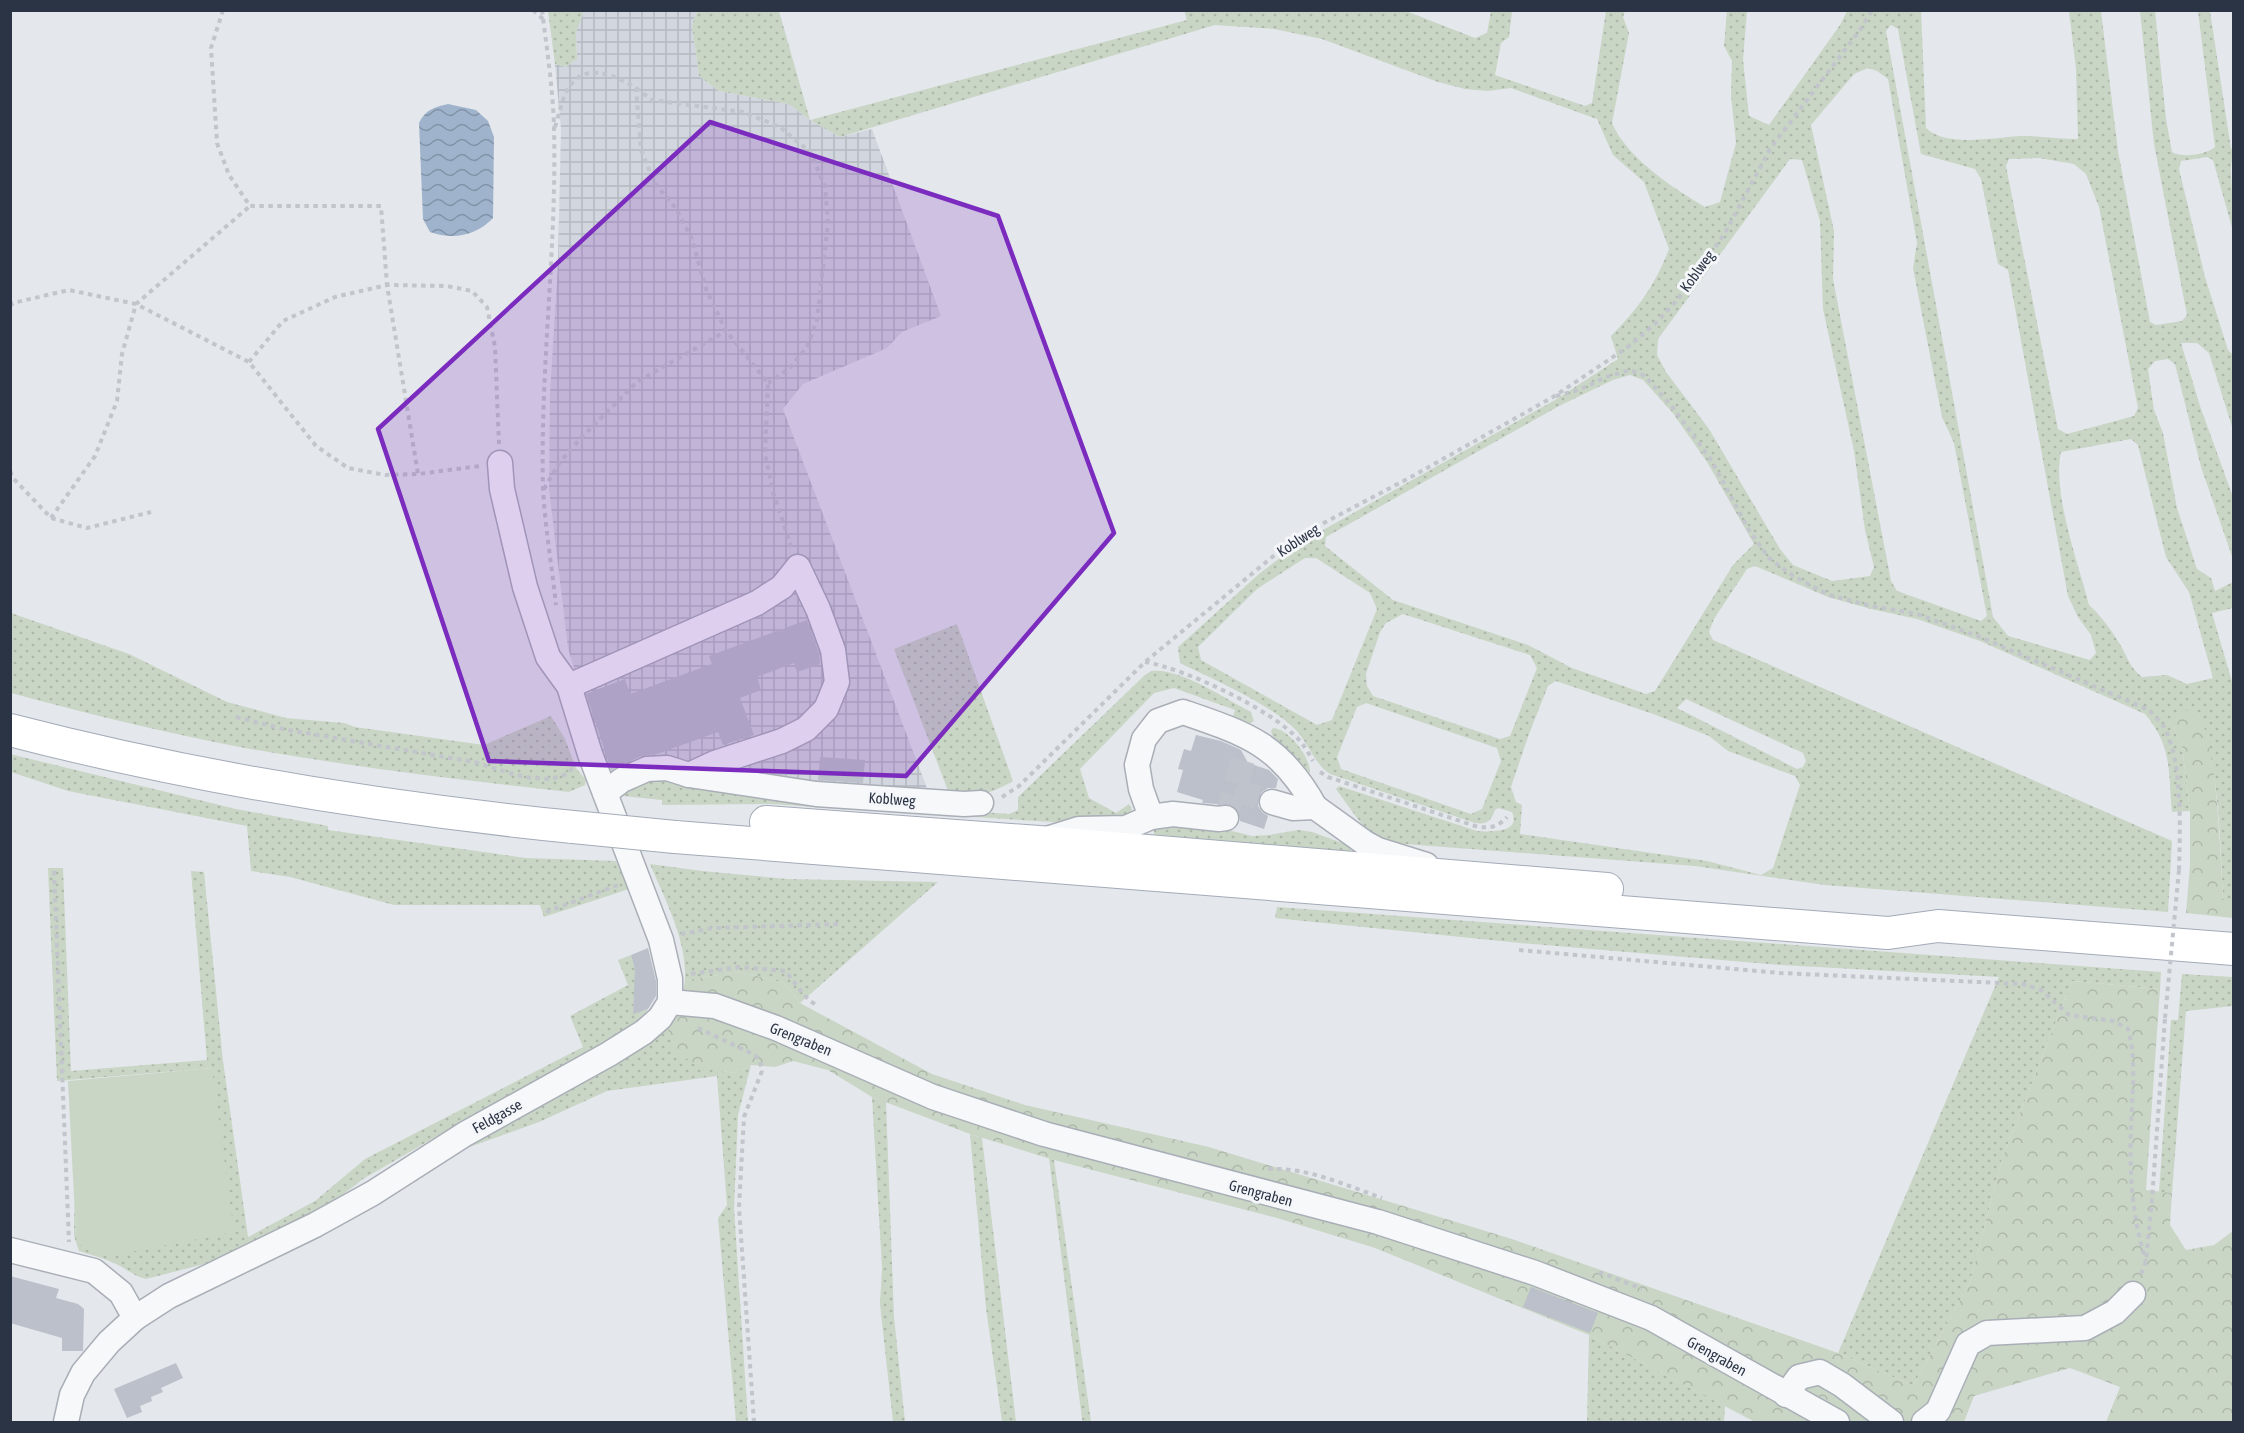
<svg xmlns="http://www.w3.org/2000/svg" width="2244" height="1433" font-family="'Asap Condensed',sans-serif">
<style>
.industrial{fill:url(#industrial-grid)}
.grass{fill:url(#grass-dots);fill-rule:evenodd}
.forest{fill:url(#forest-crowns)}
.garden{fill:#c9d6c5}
.water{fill:url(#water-waves)}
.building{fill:#bbc0ca}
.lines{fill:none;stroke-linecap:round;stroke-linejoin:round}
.minor-tunnel{stroke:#bfc3cb;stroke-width:24;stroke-dasharray:24 12;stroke-linecap:butt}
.minor-casing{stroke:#a9aeb7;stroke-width:27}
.major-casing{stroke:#a3abb8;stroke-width:34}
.path{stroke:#c2c5cb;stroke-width:4;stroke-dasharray:4.5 4.5;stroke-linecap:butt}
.minor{stroke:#f7f8fa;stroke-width:24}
.major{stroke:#fff;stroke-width:32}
.major-bridge-casing{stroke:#a3abb8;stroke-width:34;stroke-linecap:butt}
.path-bridge{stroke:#c2c5cb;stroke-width:4;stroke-dasharray:4.5 4.5;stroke-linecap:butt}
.major-bridge{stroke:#fff;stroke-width:32}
.marked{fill:#7b2cbf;fill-opacity:0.2;stroke:#7b2cbf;stroke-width:4.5;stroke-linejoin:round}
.labels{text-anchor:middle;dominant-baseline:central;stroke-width:6;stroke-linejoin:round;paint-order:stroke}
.street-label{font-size:15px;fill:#2b3445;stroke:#f4f6f9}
</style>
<defs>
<pattern id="industrial-grid" width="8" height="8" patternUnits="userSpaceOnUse" patternTransform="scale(1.5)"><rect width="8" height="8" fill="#d2d6de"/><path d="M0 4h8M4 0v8" fill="none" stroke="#b4b8c0"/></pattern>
<pattern id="grass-dots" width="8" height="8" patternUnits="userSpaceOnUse" patternTransform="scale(1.5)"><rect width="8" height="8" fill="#c9d6c5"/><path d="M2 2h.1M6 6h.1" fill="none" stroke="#adb8ab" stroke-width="1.8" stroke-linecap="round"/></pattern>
<pattern id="forest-crowns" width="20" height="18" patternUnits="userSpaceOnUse" patternTransform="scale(1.5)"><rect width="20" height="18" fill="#c9d6c5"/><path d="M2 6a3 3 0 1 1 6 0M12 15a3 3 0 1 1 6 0" fill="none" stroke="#adb8ab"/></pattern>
<pattern id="water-waves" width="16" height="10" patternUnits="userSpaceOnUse" patternTransform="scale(1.5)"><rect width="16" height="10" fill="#9fb4cc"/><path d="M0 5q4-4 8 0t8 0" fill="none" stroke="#8293a7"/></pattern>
</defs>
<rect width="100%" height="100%" fill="#e4e7ec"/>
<path class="industrial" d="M 584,11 L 697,11 L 692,25 L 699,76 L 719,91 L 789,104 L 810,120 L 840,137 L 872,129 L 941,316 L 902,332 L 887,348 L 803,384 L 783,409 L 930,796 L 645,764 L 610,772 L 582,695 L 568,648 L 549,489 L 550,394 L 558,263 L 561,129 L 555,64 L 566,67 L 577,59 L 576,32 Z"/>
<g class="grass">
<path d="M 1184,10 L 1406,11 L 1475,38 L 1487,33 L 1491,11 L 1512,11 L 1509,37 L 1501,43 L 1495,75 L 1585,106 L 1592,103 L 1606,11 L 1625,11 L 1623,17 L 1629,33 L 1612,123 C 1627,158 1673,188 1705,207 L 1720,202 L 1736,143 L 1731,95 L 1732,61 L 1724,46 L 1727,11 L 1747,11 L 1743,60 L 1749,116 L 1769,125 L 1840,25 L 1847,11 L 1921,11 L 1926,128 C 1946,148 1996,137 2022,136 C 2041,136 2060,139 2078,139 L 2076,69 L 2069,11 L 2101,11 L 2118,151 L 2150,322 L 2156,325 L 2182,321 L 2187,315 L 2154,144 L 2140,11 L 2155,11 L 2166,119 L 2172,152 C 2183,158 2205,155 2215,147 L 2198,11 L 2210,11 L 2231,149 L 2233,149 C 2233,157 2230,166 2231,173 C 2232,193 2233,212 2233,231 L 2213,160 L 2207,157 L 2181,161 L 2179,169 L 2205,277 L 2228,350 L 2233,355 L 2233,430 L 2209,353 L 2197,343 L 2181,343 L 2200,406 L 2233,497 L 2233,559 L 2201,467 L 2175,364 L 2168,359 L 2155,361 L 2148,369 L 2154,410 L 2163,433 L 2177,508 L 2197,569 L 2211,578 L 2215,591 L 2233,582 L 2233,608 L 2212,613 L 2233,685 L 2233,900 L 2223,900 C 2220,842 2220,770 2198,716 L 2173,727 L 2182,745 L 2190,811 L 2172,812 C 2168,772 2173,747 2145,714 L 1980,641 L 1917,619 L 1871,609 L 1828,597 L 1755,566 L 1747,569 L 1714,619 L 1709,632 L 1713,640 L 2172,841 L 2168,912 L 1825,885 L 1695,866 L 1392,843 C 1364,834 1355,814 1338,792 L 1336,789 L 1339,786 L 1477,831 C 1492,832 1521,833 1512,812 L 1498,808 L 1495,810 C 1491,821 1487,825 1475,823 L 1330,774 C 1314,764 1308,741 1293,727 C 1267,703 1213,679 1180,663 L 1178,647 L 1259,574 L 1285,554 L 1323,530 L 1555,400 L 1618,359 L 1611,336 C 1639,307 1654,287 1669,249 L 1644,182 L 1613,155 L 1597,119 L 1511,88 L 1488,91 L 1465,89 L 1438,82 L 1322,39 L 1274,29 L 1215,25 L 840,137 L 810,120 L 789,104 L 719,91 L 699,76 L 692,25 L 697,11 L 779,11 L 810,120 L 1187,20 ZM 1891,25 L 1898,29 L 1921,154 L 1975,169 L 1981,179 L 1998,264 L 2008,270 L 2068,596 L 2078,617 L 2091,635 L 2096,653 L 2090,660 L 2008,636 L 1993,617 L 1886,31 ZM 1868,68 L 1877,71 L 1888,79 L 1917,243 L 1913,268 L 1942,417 L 1954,443 L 1987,616 L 1981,621 L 1897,591 L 1891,581 L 1833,279 L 1834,231 L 1811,125 L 1854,74 ZM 2039,158 L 2074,164 L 2086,174 L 2099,207 L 2138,408 L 2134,416 L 2067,434 L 2058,429 L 2006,166 L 2009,159 ZM 1790,159 L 1802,160 L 1820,221 L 1823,309 L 1854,451 L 1865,530 L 1874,567 L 1870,576 L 1832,581 L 1793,565 L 1780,549 L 1709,429 L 1666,372 L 1657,355 L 1658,339 ZM 1630,375 L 1643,380 L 1672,412 L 1707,462 L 1754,544 L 1733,565 L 1655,691 L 1646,694 L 1572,668 L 1528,645 L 1393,600 L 1325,546 L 1326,537 L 1559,406 L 1613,380 ZM 2131,439 L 2138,445 L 2166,557 L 2189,592 L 2213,678 L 2187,684 L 2167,675 L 2142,677 C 2130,668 2128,658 2121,646 C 2112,631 2102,617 2089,605 C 2078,562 2052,493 2061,452 ZM 1305,558 L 1316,558 L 1370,593 L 1377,609 L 1332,720 L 1317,725 L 1201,660 L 1198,647 L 1257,589 ZM 1403,614 L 1530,655 L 1537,668 L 1510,736 L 1500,739 L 1373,696 L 1367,686 L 1366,674 L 1380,632 L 1386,623 ZM 1556,681 L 1656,715 L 1709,736 L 1728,751 L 1795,776 L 1800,785 L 1773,868 L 1761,875 L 1707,861 L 1520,834 L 1522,805 L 1516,802 L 1511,787 L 1529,734 L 1548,686 ZM 1686,699 L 1803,753 L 1806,761 L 1803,767 L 1797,769 L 1677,708 ZM 1366,703 L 1497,748 L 1501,761 L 1482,809 L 1471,814 L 1341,769 L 1337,757 L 1357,707 Z"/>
<path d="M 548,11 L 584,11 L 576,32 L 577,59 L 566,67 L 555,64 Z"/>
<path d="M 11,613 L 129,654 L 227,702 L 286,718 L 344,723 L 355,727 L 484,745 L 551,716 L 565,739 L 576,768 L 586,780 L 585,785 L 569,792 C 461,780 353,767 245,748 C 166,733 88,714 11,693 Z"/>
<path d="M 957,624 L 1013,781 C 989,795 977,796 950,796 L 894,649 Z"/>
<path d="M 1151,671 C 1179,667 1226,699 1251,712 L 1254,721 L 1247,724 L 1232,720 L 1235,710 L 1174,688 L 1154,693 L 1080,769 L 1089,798 L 1116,813 L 1129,804 L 1132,810 L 1128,818 L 1083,824 L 770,804 L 662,805 L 662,800 L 623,796 L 628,788 L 650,776 L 817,800 L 1009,814 L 1018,810 L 1018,797 L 1145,675 Z"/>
<path d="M 1273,728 C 1289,729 1311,758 1310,773 L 1292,758 L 1272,735 L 1271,731 Z"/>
<path d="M 10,754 L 236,809 L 328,826 L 328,830 L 526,858 L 616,861 L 629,889 L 544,917 L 540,905 L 394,905 L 290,877 L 251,871 L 247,826 L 68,791 L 11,772 Z"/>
<path d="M 1175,823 L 1220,828 L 1252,836 L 1269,835 L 1298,830 L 1312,832 L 1348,845 L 1352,852 L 1349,854 L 1156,837 L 1154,834 L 1154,830 L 1159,827 Z"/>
<path d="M 650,864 L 702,871 L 787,879 L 938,882 L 800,1003 L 784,983 L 740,972 L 685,980 C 687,940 665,900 650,864 Z"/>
<path d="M 48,868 L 63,868 L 71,1071 L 207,1060 L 191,871 L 204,872 L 223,1061 L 248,1237 L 315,1201 L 365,1159 L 583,1047 L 570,1016 L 628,985 L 618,960 L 631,955 L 640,981 L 635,983 L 633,1013 L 648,1009 L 637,1026 L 604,1046 L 458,1124 L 363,1179 L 336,1200 L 310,1216 L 216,1261 L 146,1279 C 135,1277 127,1269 116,1264 C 104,1258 91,1255 79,1251 L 74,1236 L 74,1203 L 76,1236 L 212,1068 L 57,1081 Z"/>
<path d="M 1277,907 L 2161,972 L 2160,989 L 2072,981 L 2002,1159 L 1970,1282 L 1913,1386 L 1838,1353 L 1999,977 L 1781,965 L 1520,943 L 1275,918 Z"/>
<path d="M 2182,974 L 2233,977 L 2233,1006 L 2186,1011 L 2172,1193 L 2159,1192 L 2171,1020 L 2178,1020 Z"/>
<path d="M 667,1024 L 720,1071 L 737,1073 L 751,1065 L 738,1115 L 734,1208 L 748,1422 L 736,1422 L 718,1218 L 727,1205 L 717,1076 L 607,1091 L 539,1122 L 464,1149 L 484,1132 Z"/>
<path d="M 872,1097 L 886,1102 L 894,1317 L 905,1422 L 893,1422 L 880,1304 L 882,1268 Z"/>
<path d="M 970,1134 L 982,1138 L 1016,1422 L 1002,1422 L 986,1308 Z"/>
<path d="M 1049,1158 L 1054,1160 L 1091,1422 L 1083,1422 L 1082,1419 Z"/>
<path d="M 1589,1335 L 1725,1406 L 1724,1422 L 1587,1422 Z"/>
</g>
<g class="forest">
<path d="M 2187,710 C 2191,712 2196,714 2199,717 C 2217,741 2221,865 2223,899 L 2233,900 L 2233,918 L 2186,913 L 2190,865 L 2190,811 L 2182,745 L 2173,727 L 2174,717 Z"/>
<path d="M 740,972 L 784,983 L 800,1003 L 932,1074 L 1025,1105 L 1209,1147 L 1512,1239 L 1838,1353 L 1913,1386 L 1970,1282 L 2002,1159 L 2072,981 L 2160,989 L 2146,1190 L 2172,1193 L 2170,1225 L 2186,1250 L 2214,1245 L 2233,1231 L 2233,1422 L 2106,1422 L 2120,1387 L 2070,1368 L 1974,1396 L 1964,1422 L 1755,1422 L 1589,1335 L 1375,1248 L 1277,1218 L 1054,1160 L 970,1134 L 872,1097 L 828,1070 L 793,1061 L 775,1067 L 751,1065 L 737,1073 L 720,1071 L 693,1063 L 673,1049 L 667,1024 L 681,1006 L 685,980 Z"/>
</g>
<path class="garden" d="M 212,1068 L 234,1232 L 110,1256 L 84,1249 L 79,1244 L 76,1236 L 68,1081 Z"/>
<path class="water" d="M 448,104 L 476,110 L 488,121 L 494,137 L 493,218 C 476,236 453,240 430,232 L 423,219 L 419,123 C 425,110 434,107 448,104 Z"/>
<g class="building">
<path d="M 807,620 L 819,653 L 820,664 L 797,672 L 794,663 L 757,677 L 761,690 L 740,698 L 754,735 L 723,745 L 718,732 L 657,754 L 641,756 L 611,770 L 586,694 L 625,679 L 630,694 L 712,664 L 709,656 Z"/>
<path d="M 1196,735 L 1221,741 L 1237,748 L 1241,750 L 1248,763 L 1269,770 L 1278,779 L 1276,788 L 1268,788 L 1262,792 L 1259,798 L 1258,806 L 1262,812 L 1268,816 L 1264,829 L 1240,821 L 1238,810 L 1232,805 L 1202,803 L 1203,800 L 1177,792 L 1183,770 L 1178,769 L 1184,749 L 1191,751 Z"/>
<path d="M 820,757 L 865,760 L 863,783 L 818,780 Z"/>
<path d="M 648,948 L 656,981 L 656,996 L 648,1009 L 633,1014 L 635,969 L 631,955 Z"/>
<path d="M 10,1276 L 59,1289 L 56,1298 L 78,1304 L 84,1309 L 83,1351 L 62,1351 L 62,1338 L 10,1323 Z"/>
<path d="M 1531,1287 L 1598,1313 L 1590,1333 L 1523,1307 Z"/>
<path d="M 176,1363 L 183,1378 L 161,1388 L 163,1392 L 151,1397 L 152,1401 L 140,1406 L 142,1412 L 127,1418 L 114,1389 Z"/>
</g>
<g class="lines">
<g class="minor-tunnel">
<path d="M 1235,790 L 1272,802"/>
<path d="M 1226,818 L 1244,756"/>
</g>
<g class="minor-casing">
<g id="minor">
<path d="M 569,686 L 757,603 L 782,587 L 798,567 L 818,609 L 833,650 L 837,682 L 826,709 L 806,729 L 782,741 L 715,763 L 689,775"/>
<path d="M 605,793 L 622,780 L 647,769 L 667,768 L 689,775 L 816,794 L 964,804 L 981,803"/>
<path d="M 1272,802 L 1293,808 L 1315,807 L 1365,843 L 1378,850 L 1426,865"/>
<path d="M 1151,817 L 1141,789 L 1137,765 L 1144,739 L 1158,721 L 1183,712 C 1247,734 1280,744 1315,807"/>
<path d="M 1047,839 L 1079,829 L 1126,828 L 1151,817 L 1173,814 L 1219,819 L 1226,818"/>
<path d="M 670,1002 L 715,1006 L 776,1028 L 933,1097 L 1044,1134 L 1378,1222 L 1535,1273 L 1651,1318 L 1837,1422"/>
<path d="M 10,1250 L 94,1271 L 121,1293 L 135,1318"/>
<path d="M 1786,1395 L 1799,1377 L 1820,1372 L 1842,1385 L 1891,1422"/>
<path d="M 66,1422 L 72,1395 L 83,1373 L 109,1342 L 135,1318 L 169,1296 L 315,1225 L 373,1193 L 465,1134 L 609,1054 L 644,1032 L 660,1018 L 670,1002 L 670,979 L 661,940 L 590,754 L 569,686 L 548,657 L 525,587 L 502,489 L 500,463"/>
<path d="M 1924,1422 L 1938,1411 L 1968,1344 L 1987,1333 L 2085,1328 L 2115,1312 L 2133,1294"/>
</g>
</g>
<g class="major-casing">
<g id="major">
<path d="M 10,730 C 195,778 383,808 573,827"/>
<path d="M 766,822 L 1039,842 L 1607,889"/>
<path d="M 675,837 L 1888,933 L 1938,926 L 2234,949"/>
</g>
</g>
<g class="path">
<path d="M 223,10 L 211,48 L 217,143 L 229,175 L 250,206 L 381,206 L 387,285 L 418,474"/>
<path d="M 533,10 L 543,19"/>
<path d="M 542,10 C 547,50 553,89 554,128 C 557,248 540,368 543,488 C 545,527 552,567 556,605"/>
<path d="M 636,88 L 652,100 L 743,112 L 780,127 L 810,152 L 825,186 L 828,223 L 817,320 L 807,347 L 789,369 L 768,383"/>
<path d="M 555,127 C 559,115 562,98 569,87 C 586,62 615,75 636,88 L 641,150 L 655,184 L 675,207 L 692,239 L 706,289 L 726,331 L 768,383 L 765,454 L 773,492 L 792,549"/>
<path d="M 10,306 L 13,303 L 69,290 L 136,304 L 249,362 L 316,446 L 348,468 L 385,475 L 418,474 L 480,466"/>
<path d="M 249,362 L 283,321 L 335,297 L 387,285 L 447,286 L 472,291 L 487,307 L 495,347 L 499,444"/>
<path d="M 1556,396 L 1579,390 L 1606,377 L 1630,370 L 1645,376 L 1674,409 L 1711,460 L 1749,530 L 1769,558 L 1793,576 L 1829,595 L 1871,606 L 1917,614 L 1980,637 L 2149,710 C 2153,715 2160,721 2164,727 C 2183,760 2180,833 2179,870"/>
<path d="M 10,471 L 14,479 L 51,518 L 87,528 L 151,512"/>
<path d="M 544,489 L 560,462 L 581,438 L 637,382 L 726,331"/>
<path d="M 51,518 L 95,456 L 117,401 L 122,354 L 136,304 L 250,206"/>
<path d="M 1145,662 C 1186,669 1273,710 1300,741 C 1305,747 1309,754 1313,761"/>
<path d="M 236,717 L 283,729 L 474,762 L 513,774 L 532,778 L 551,779 L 567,774 L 573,768"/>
<path d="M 1320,772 L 1328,777 L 1478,827 C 1491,828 1498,827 1507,817"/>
<path d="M 1002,797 L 1019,786 L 1145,662 L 1282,549 L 1318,526 L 1411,477 L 1553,397 L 1628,347 L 1657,322 L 1678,299 L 1699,270 L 1725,233 L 1770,149 L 1860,30 L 1872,10"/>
<path d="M 54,871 L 69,1242"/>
<path d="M 546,912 L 618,885"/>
<path d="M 681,934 L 713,928 L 840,924"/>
<path d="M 1519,950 L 1780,973 L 2023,984 L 2041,990 L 2069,1015 L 2113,1021 L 2128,1029 C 2137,1060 2132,1094 2131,1127 C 2129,1171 2132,1218 2146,1261"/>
<path d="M 691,974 L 739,967 L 785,971 C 796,983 802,996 816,1005"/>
<path d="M 698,1028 L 755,1055 L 760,1061 L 762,1071 L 744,1117 L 739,1207 L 754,1422"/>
<path d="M 1268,1169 C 1307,1167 1345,1185 1382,1198"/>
<path d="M 1599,1272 L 1642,1289"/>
<path d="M 2141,1274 L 2146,1261 L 2152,1200 L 2165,1018"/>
</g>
<use href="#minor" class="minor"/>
<use href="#major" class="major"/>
<g class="major-bridge-casing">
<path id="major-bridge" d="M 573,827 L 675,837"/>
</g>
<path class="path-bridge" d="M 2165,1018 L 2179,870"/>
<use href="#major-bridge" class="major-bridge"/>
</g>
<path class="marked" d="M 710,122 L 998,216 L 1114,533 L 906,776 L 489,761 L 378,429 Z"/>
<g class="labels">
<g class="street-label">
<text transform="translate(1697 271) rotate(-54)">Koblweg</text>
<text transform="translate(1298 540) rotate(-33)">Koblweg</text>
<text transform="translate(892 799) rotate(4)">Koblweg</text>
<text transform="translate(801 1039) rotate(22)">Grengraben</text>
<text transform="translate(497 1116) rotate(-29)">Feldgasse</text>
<text transform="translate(1261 1193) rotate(15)">Grengraben</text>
<text transform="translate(1717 1356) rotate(29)">Grengraben</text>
</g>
</g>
<rect width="2244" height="1433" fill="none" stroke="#2b3445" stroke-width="24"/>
</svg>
